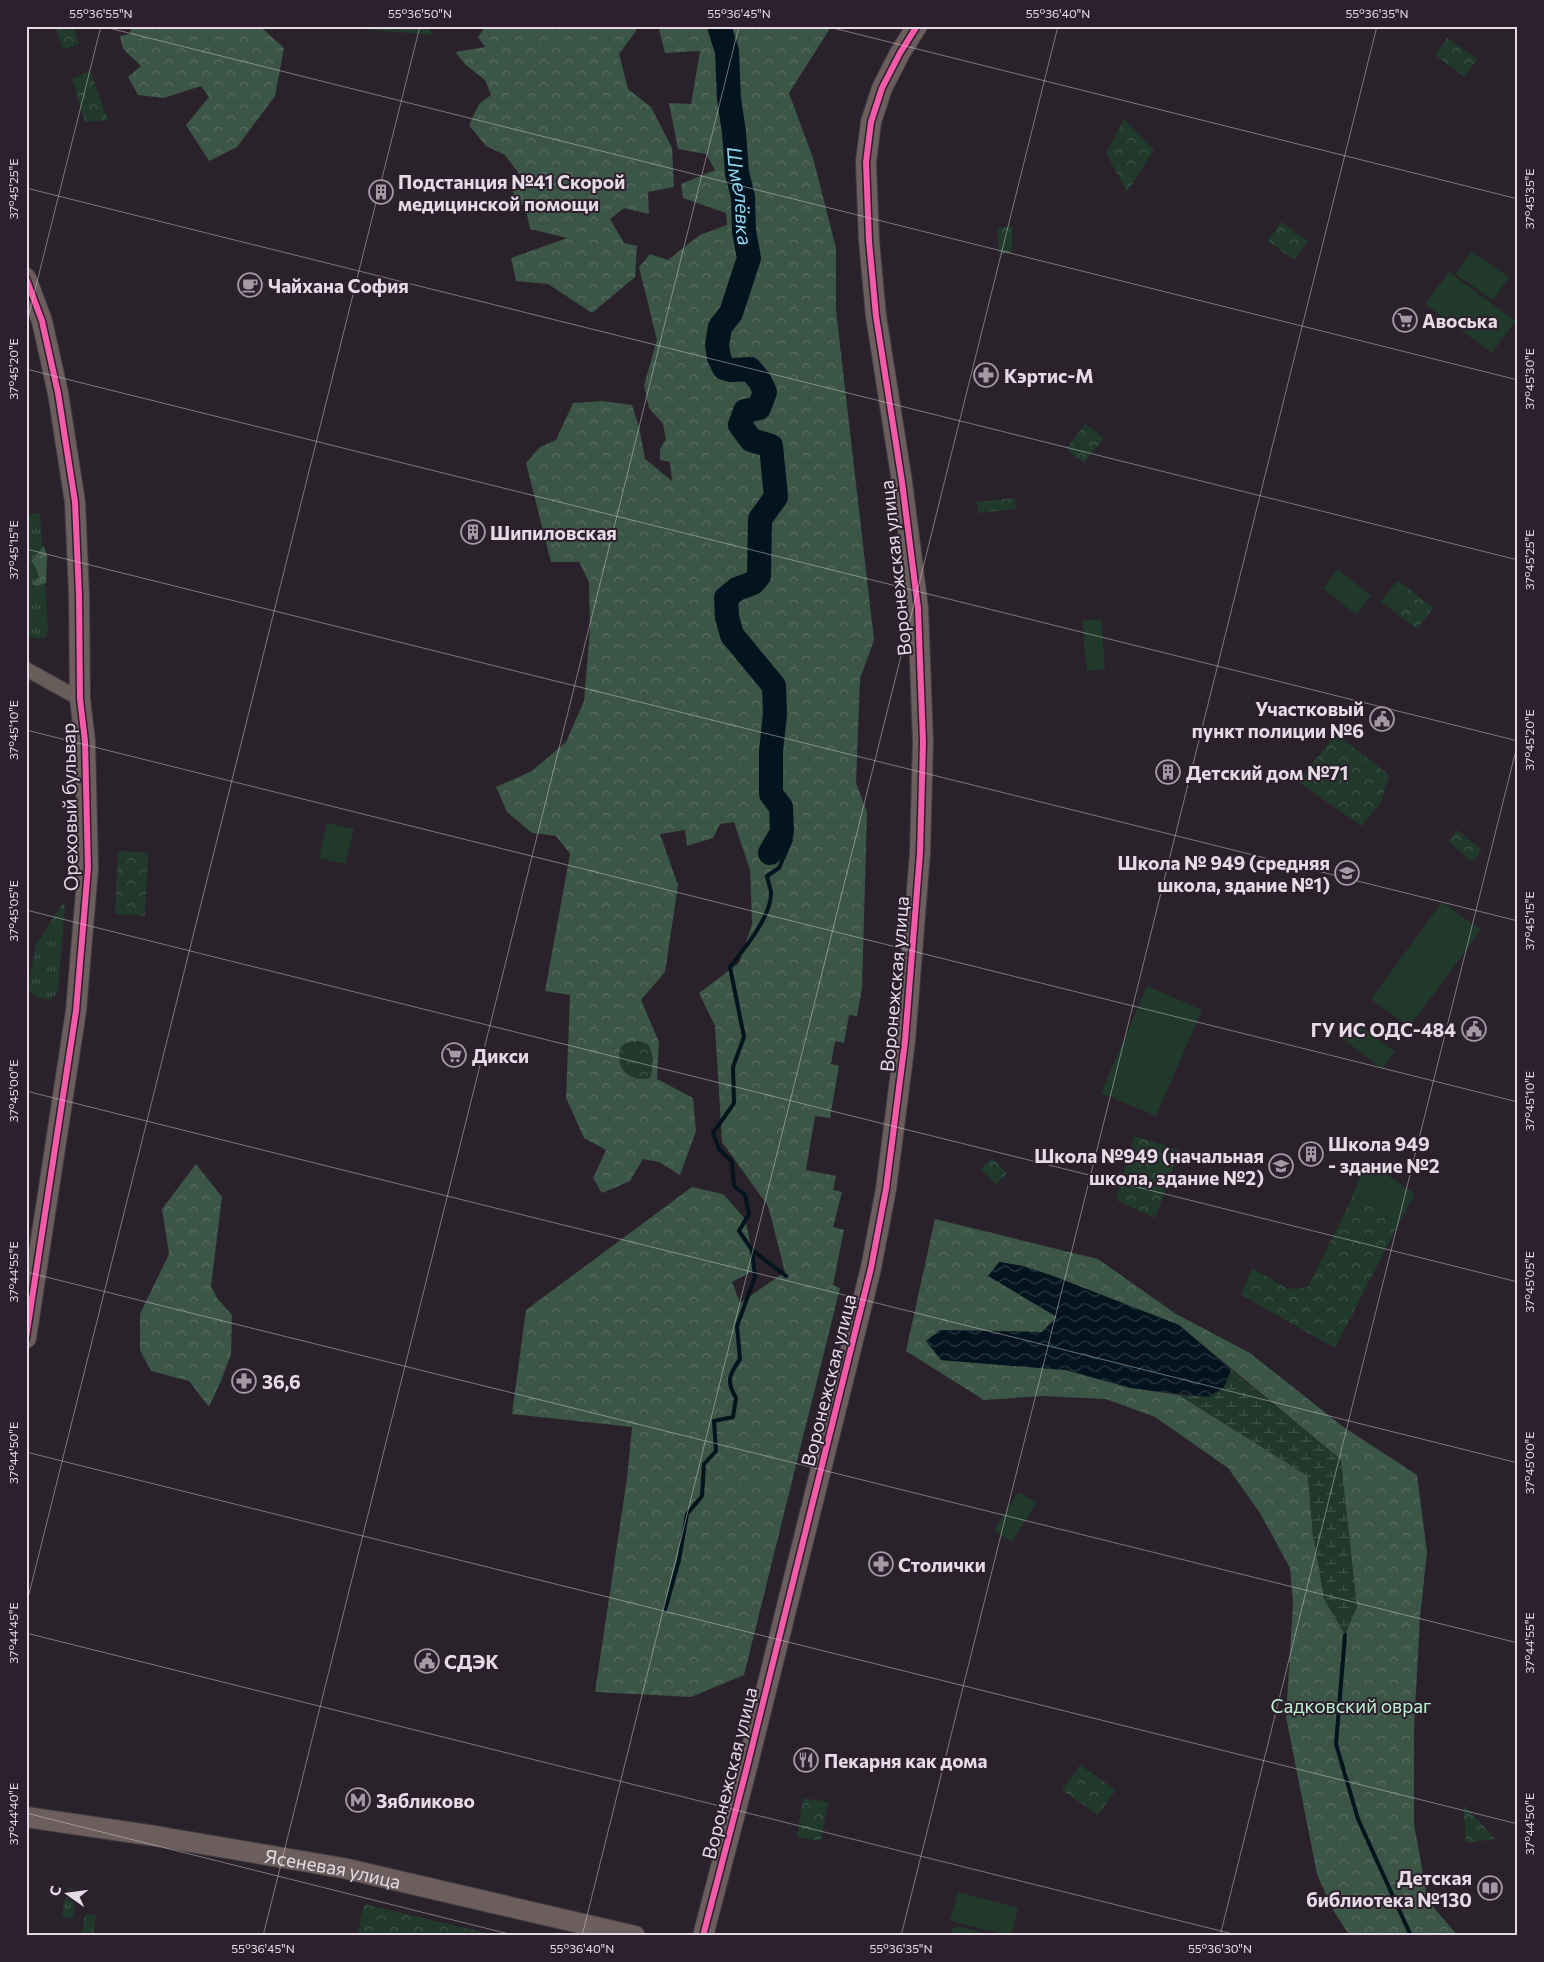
<svg xmlns="http://www.w3.org/2000/svg" width="1544" height="1962" font-family="Commissioner,sans-serif">
<style>
.grass{fill:url(#grass-tufts)}
.forest{fill:url(#forest-crowns);fill-rule:evenodd}
.wetland{fill:url(#wetland-marsh)}
.park{fill:url(#park-crowns)}
.pitch{fill:#20392b}
.water{fill:url(#water-waves)}
.lines{fill:none;stroke-linecap:round;stroke-linejoin:round}
.stream{stroke:#04141e;stroke-width:4}
.river{stroke:#04141e;stroke-width:24}
.street-casing{stroke:#433d43;stroke-width:16}
.secondary-casing{stroke:#433d43;stroke-width:22}
.street{stroke:#695d5a;stroke-width:14}
.secondary{stroke:#6b5e5d;stroke-width:20}
.cycleway-casing{stroke:#2e1f2e;stroke-width:9}
.cycleway{stroke:#f35aa7;stroke-width:6}
.ticks{fill:none;stroke:#e5dbe5;stroke-width:1;stroke-opacity:0.45}
.labels{text-anchor:middle;dominant-baseline:central;stroke-width:4;stroke-linejoin:round;paint-order:stroke}
.poi-label{font-size:19px;font-weight:bold;fill:#e5dbe5;stroke:#2e1f2e;text-anchor:start}
.street-label{font-size:19px;fill:#e5dbe5;stroke:#2e1f2e}
.park-label{font-size:19px;fill:#b8f4ce;stroke:#2e1f2e}
.water-label{font-size:20px;font-style:italic;fill:#90d4f0;stroke:#2e1f2e}
.neatline{fill:none;stroke:#e5dbe5;stroke-width:2}
.ticks-label{font-size:12px;text-anchor:middle;fill:#e5dbe5}
</style>
<defs>
<pattern id="grass-tufts" width="24" height="20" patternUnits="userSpaceOnUse" patternTransform="scale(1.25)"><rect width="24" height="20" fill="#20392b"/><path d="M3 7l-1-3M5 7V3M7 7l1-3M15 17l-1-3M17 17v-4M19 17l1-3" fill="none" stroke="#40554a"/></pattern>
<pattern id="forest-crowns" width="20" height="18" patternUnits="userSpaceOnUse" patternTransform="scale(1.25)"><rect width="20" height="18" fill="#3b5546"/><path d="M2 6a3 3 0 1 1 6 0M12 15a3 3 0 1 1 6 0" fill="none" stroke="#576d61"/></pattern>
<pattern id="wetland-marsh" width="20" height="14" patternUnits="userSpaceOnUse" patternTransform="scale(1.25)"><rect width="20" height="14" fill="#20392b"/><path d="M1 5h8M5 5V1M11 12h8M15 12V8" fill="none" stroke="#40554a"/></pattern>
<pattern id="park-crowns" width="20" height="18" patternUnits="userSpaceOnUse" patternTransform="scale(1.25)"><rect width="20" height="18" fill="#20392b"/><path d="M2 6a3 3 0 1 1 6 0M12 15a3 3 0 1 1 6 0" fill="none" stroke="#40554a"/></pattern>
<pattern id="water-waves" width="16" height="10" patternUnits="userSpaceOnUse" patternTransform="scale(1.25)"><rect width="16" height="10" fill="#04141e"/><path d="M0 5q4-4 8 0t8 0" fill="none" stroke="#28363f"/></pattern>
</defs>
<rect width="100%" height="100%" fill="#2a222a"/>
<g class="grass">
<path d="M 40,513 L 48,631 L 46,637 L 41,639 L 26,636 L 26,515 Z"/>
<path d="M 62,903 L 65,903 L 58,991 L 50,1000 L 35,997 L 28,989 L 36,945 Z"/>
<path d="M 67,1888 L 77,1889 L 73,1918 L 62,1917 Z"/>
<path d="M 85,1914 L 96,1915 L 93,1935 L 82,1934 Z"/>
</g>
<g class="forest">
<path d="M 131,26 L 263,26 L 262,28 L 284,48 L 275,96 L 237,147 L 209,161 L 186,125 L 209,97 L 201,86 L 164,98 L 138,95 L 128,77 L 141,66 L 123,49 L 120,36 L 130,34 Z"/>
<path d="M 486,26 L 636,26 L 636,31 L 619,54 L 628,89 L 651,107 L 672,148 L 674,187 L 648,192 L 649,214 L 624,208 L 610,219 L 624,243 L 637,246 L 635,277 L 592,313 L 548,284 L 516,281 L 511,258 L 567,238 L 530,229 L 525,205 L 514,203 L 513,191 L 526,187 L 520,175 L 505,155 L 486,146 L 469,125 L 479,104 L 491,95 L 485,80 L 467,66 L 455,52 L 485,47 L 478,37 Z"/>
<path d="M 669,26 L 826,26 L 829,30 L 789,93 L 813,158 L 836,248 L 836,310 L 874,640 L 860,679 L 856,783 L 867,812 L 862,988 L 857,1016 L 849,1015 L 844,1043 L 835,1041 L 831,1064 L 839,1066 L 830,1118 L 815,1116 L 806,1170 L 836,1176 L 833,1190 L 842,1192 L 833,1227 L 844,1230 L 833,1285 L 840,1288 L 744,1675 L 691,1697 L 595,1692 L 627,1478 L 632,1427 L 512,1414 L 526,1310 L 692,1187 L 723,1194 L 745,1219 L 756,1269 L 732,1282 L 740,1303 L 785,1272 L 768,1206 L 722,1142 L 715,1026 L 699,993 L 739,963 L 752,924 L 750,870 L 734,822 L 720,824 L 713,838 L 687,846 L 685,830 L 660,834 L 678,885 L 665,972 L 641,1000 L 659,1042 L 657,1079 L 693,1098 L 696,1131 L 680,1175 L 659,1162 L 643,1159 L 630,1181 L 602,1193 L 593,1178 L 606,1150 L 584,1138 L 566,1098 L 570,995 L 545,991 L 570,854 L 556,836 L 532,833 L 507,812 L 496,787 L 532,771 L 566,742 L 584,701 L 590,629 L 589,582 L 579,562 L 551,562 L 526,463 L 540,447 L 556,440 L 573,403 L 602,401 L 632,405 L 639,427 L 645,459 L 672,481 L 670,462 L 660,460 L 660,449 L 666,439 L 663,424 L 649,408 L 644,385 L 657,340 L 639,267 L 650,254 L 668,260 L 700,235 L 727,225 L 726,213 L 683,198 L 681,184 L 715,170 L 706,154 L 678,149 L 669,103 L 691,104 L 700,51 L 665,53 L 659,30 Z"/>
<path d="M 44,546 L 47,556 L 46,583 L 37,586 L 31,584 L 39,577 L 36,568 L 31,561 Z"/>
<path d="M 196,1164 L 222,1197 L 211,1286 L 217,1298 L 232,1315 L 231,1355 L 220,1383 L 209,1407 L 189,1381 L 151,1371 L 140,1350 L 140,1314 L 169,1254 L 162,1209 Z"/>
<path d="M 935,1219 L 1098,1259 L 1176,1314 L 1250,1353 L 1342,1426 L 1417,1475 L 1427,1552 L 1420,1617 L 1414,1728 L 1414,1824 L 1428,1901 L 1458,1936 L 1350,1936 L 1333,1910 L 1317,1874 L 1286,1717 L 1293,1603 L 1290,1568 L 1260,1513 L 1228,1468 L 1155,1417 L 1106,1399 L 1042,1396 L 984,1400 L 906,1351 ZM 999,1262 L 1023,1266 L 1053,1276 L 1179,1325 L 1341,1460 L 1313,1535 L 1308,1476 L 1179,1395 L 1131,1388 L 1066,1370 L 941,1360 L 940,1330 L 1042,1332 L 1057,1317 L 1023,1296 Z"/>
</g>
<path class="wetland" d="M 1231,1370 L 1341,1460 L 1357,1607 L 1345,1635 L 1324,1599 L 1313,1535 L 1308,1476 L 1179,1395 C 1210,1397 1218,1401 1231,1370 Z"/>
<g class="park">
<path d="M 55,26 L 73,26 L 79,44 L 63,50 Z"/>
<path d="M 337,26 L 428,26 L 433,35 L 341,27 Z"/>
<path d="M 1447,38 L 1477,59 L 1465,77 L 1435,55 Z"/>
<path d="M 90,71 L 108,120 L 85,122 L 72,79 Z"/>
<path d="M 1124,119 L 1154,150 L 1127,192 L 1106,153 Z"/>
<path d="M 1281,222 L 1308,241 L 1294,260 L 1268,241 Z"/>
<path d="M 1012,226 L 1012,253 L 999,254 L 997,228 Z"/>
<path d="M 1085,424 L 1104,438 L 1084,463 L 1066,449 Z"/>
<path d="M 1015,498 L 1016,509 L 978,513 L 977,502 Z"/>
<path d="M 1409,589 L 1433,608 L 1417,629 L 1393,611 Z"/>
<path d="M 1336,734 L 1389,775 L 1381,802 L 1362,826 L 1298,782 Z"/>
<path d="M 1457,830 L 1482,850 L 1472,862 L 1448,841 Z"/>
<path d="M 118,851 L 148,853 L 145,916 L 115,914 Z"/>
<path d="M 639,1041 L 648,1044 C 654,1055 654,1066 650,1078 C 641,1080 632,1079 625,1072 C 619,1067 616,1049 624,1044 C 628,1041 634,1042 639,1041 Z"/>
<path d="M 1134,1136 L 1180,1150 L 1155,1218 L 1116,1200 Z"/>
<path d="M 992,1158 L 1007,1173 L 996,1185 L 981,1169 Z"/>
<path d="M 1353,1196 L 1399,1223 L 1335,1348 L 1241,1295 L 1252,1268 L 1288,1289 L 1308,1287 Z"/>
<path d="M 1080,1765 L 1116,1790 L 1098,1815 L 1062,1790 Z"/>
<path d="M 803,1798 L 828,1802 L 821,1841 L 797,1837 Z"/>
<path d="M 1463,1804 L 1495,1839 L 1466,1843 Z"/>
<path d="M 364,1904 L 499,1936 L 357,1936 Z"/>
</g>
<g class="pitch">
<path d="M 1471,251 L 1509,277 L 1493,300 L 1455,274 Z"/>
<path d="M 1449,272 L 1515,321 L 1492,353 L 1425,304 Z"/>
<path d="M 1338,569 L 1371,596 L 1356,615 L 1323,588 Z"/>
<path d="M 1397,581 L 1409,589 L 1393,611 L 1381,602 Z"/>
<path d="M 1101,619 L 1105,669 L 1087,671 L 1082,621 Z"/>
<path d="M 327,823 L 354,829 L 345,864 L 319,858 Z"/>
<path d="M 1442,902 L 1481,930 L 1409,1027 L 1371,999 Z"/>
<path d="M 1147,986 L 1202,1010 L 1156,1116 L 1101,1093 Z"/>
<path d="M 1355,1021 L 1395,1052 L 1382,1069 L 1342,1038 Z"/>
<path d="M 1367,1161 L 1415,1194 L 1399,1223 L 1352,1196 Z"/>
<path d="M 1018,1492 L 1036,1503 L 1012,1542 L 994,1530 Z"/>
<path d="M 958,1892 L 1018,1908 L 1011,1936 L 950,1921 Z"/>
<path d="M 959,1926 L 994,1936 L 948,1936 L 953,1929 Z"/>
</g>
<path class="water" d="M 999,1262 L 1023,1266 L 1053,1276 L 1179,1325 L 1231,1370 L 1224,1387 L 1208,1397 L 1131,1388 L 1066,1370 L 941,1360 L 926,1341 L 940,1330 L 1042,1332 L 1057,1317 L 988,1276 Z"/>
<g class="lines">
<g class="stream">
<path d="M 752,1250 L 786,1276"/>
<path d="M 665,1610 L 679,1560 L 687,1514 L 702,1496 L 704,1464 L 716,1451 L 714,1421 L 733,1417 L 736,1398 C 726,1381 729,1375 740,1359 L 737,1326 L 755,1277 L 752,1250 L 739,1231 L 749,1214 L 745,1195 L 734,1186 L 732,1162 L 719,1149 L 713,1133 L 734,1103 L 733,1067 L 744,1037 L 730,967 C 744,949 772,916 771,892 C 770,887 768,881 767,876 L 779,868 L 791,840 L 782,832"/>
<path d="M 1345,1635 L 1336,1744 L 1358,1819 L 1411,1936"/>
</g>
<path class="river" id="s1" d="M 719,26 L 727,51 L 729,99 L 734,132 L 737,173 L 743,197 L 744,231 L 749,258 L 731,313 L 720,327 L 717,345 L 719,358 L 724,368 L 732,370 L 750,369 L 760,381 L 765,392 L 759,408 L 745,411 L 740,425 L 751,440 L 771,446 L 776,497 L 760,519 L 759,576 L 753,583 L 737,589 L 726,598 L 727,617 L 732,635 L 774,686 L 775,714 L 771,751 L 771,794 L 781,807 L 782,832 L 770,853"/>
<g class="street-casing">
<path id="street" d="M 26,669 L 80,699"/>
</g>
<g class="secondary-casing">
<g id="secondary">
<path d="M 26,278 L 42,321 L 58,393 L 75,502 L 79,595 L 80,699 L 85,741 L 88,868 L 76,1011 L 26,1338"/>
<path id="s2" d="M 26,1817 L 155,1836 L 343,1868 L 635,1936"/>
<path d="M 703,1936 L 747,1767 L 871,1268 L 886,1189 L 905,1041 L 920,853 L 923,742 L 918,608 L 902,482 L 876,316 L 869,241 L 866,162 L 871,122 L 882,88 L 900,53 L 917,26"/>
</g>
</g>
<use href="#street" class="street"/>
<use href="#secondary" class="secondary"/>
<g class="cycleway-casing">
<g id="cycleway">
<path d="M 26,278 L 42,321 L 58,393 L 75,502 L 79,595 L 80,699 L 85,741 L 88,868 L 76,1011 L 26,1338"/>
<path d="M 703,1936 L 747,1767 L 871,1268 L 886,1189 L 905,1041 L 920,853 L 923,742 L 918,608 L 902,482 L 876,316 L 869,241 L 866,162 L 871,122 L 882,88 L 900,53 L 917,26"/>
</g>
</g>
<use href="#cycleway" class="cycleway"/>
</g>
<path class="ticks" d="M 101,26 L 1518,380M 825,26 L 1518,199M 26,188 L 1518,560M 26,326 L 101,26M 26,369 L 1518,741M 26,549 L 1518,921M 26,730 L 1518,1102M 26,910 L 1518,1282M 26,1091 L 1518,1463M 26,1272 L 1518,1643M 26,1452 L 1518,1824M 26,1606 L 420,26M 26,1633 L 1241,1936M 26,1813 L 517,1936M 263,1936 L 739,26M 582,1936 L 1058,26M 901,1936 L 1377,26M 1220,1936 L 1518,742"/>
<defs>
<g id="building-ring" transform="scale(1.25)"><circle r="9.5" fill="#2e1f2e" stroke="#a49aa4" stroke-width="1.5"/><path d="M-4-6H4V6H1V3H-1V6H-4ZM-2.5-4.3h1.7v1.8h-1.7ZM.8-4.3h1.7v1.8H.8ZM-2.5-1h1.7V.8h-1.7ZM.8-1h1.7V.8H.8Z" fill="#a49aa4"/></g>
<g id="cafe-ring" transform="scale(1.25)"><circle r="9.5" fill="#2e1f2e" stroke="#a49aa4" stroke-width="1.5"/><path d="M-5.5-4.5H6V0H3Q3 3.5 0 3.5H-2.5Q-5.5 3.5-5.5 0ZM3-3.2v2h1.7v-2ZM-6 4.5H4V6H-6Z" fill="#a49aa4"/></g>
<g id="supermarket-ring" transform="scale(1.25)"><circle r="9.5" fill="#2e1f2e" stroke="#a49aa4" stroke-width="1.5"/><path d="M-6-5.5h2.5l.6 2H6L4.5 2H-2.5L-4.4-4H-6ZM-1.5 3.2a1.3 1.3 0 1 0 .1 0ZM3 3.2a1.3 1.3 0 1 0 .1 0Z" fill="#a49aa4"/></g>
<g id="pharmacy-ring" transform="scale(1.25)"><circle r="9.5" fill="#2e1f2e" stroke="#a49aa4" stroke-width="1.5"/><path d="M-2-6h4v4h4v4h-4v4h-4v-4h-4v-4h4Z" fill="#a49aa4"/></g>
<g id="civic-ring" transform="scale(1.25)"><circle r="9.5" fill="#2e1f2e" stroke="#a49aa4" stroke-width="1.5"/><path d="M-.6-6.5H3V-4.5H.6V-3L4-1V1h2V6H-6V1h2V-1L-.6-3ZM-1.2 2.5V6h2.4V2.5Z" fill="#a49aa4"/></g>
<g id="school-ring" transform="scale(1.25)"><circle r="9.5" fill="#2e1f2e" stroke="#a49aa4" stroke-width="1.5"/><path d="M0-5L7-2L0 1L-7-2ZM-4 1L0 2.5L4 1V4Q0 6-4 4Z" fill="#a49aa4"/></g>
<g id="restaurant-ring" transform="scale(1.25)"><circle r="9.5" fill="#2e1f2e" stroke="#a49aa4" stroke-width="1.5"/><path d="M-5-6h1v4h1v-4h1v4h1v-4h1v5L-1.5 .5V6h-2V.5L-5-1ZM5-6V6H3V1.5H1.5Q1.5-4 5-6Z" fill="#a49aa4"/></g>
<g id="metro-ring" transform="scale(1.25)"><circle r="9.5" fill="#2e1f2e" stroke="#a49aa4" stroke-width="1.5"/><path d="M-5.5 5V-5H-3L0 0L3-5H5.5V5H3V-.5L0 4L-3-.5V5Z" fill="#a49aa4"/></g>
<g id="library-ring" transform="scale(1.25)"><circle r="9.5" fill="#2e1f2e" stroke="#a49aa4" stroke-width="1.5"/><path d="M-6-4Q-3-5.5-.7-3.5V5Q-3 3-6 4ZM6-4Q3-5.5 .7-3.5V5Q3 3 6 4Z" fill="#a49aa4"/></g>
</defs>
<g fill-rule="evenodd">
<use href="#building-ring" x="381" y="192"/>
<use href="#cafe-ring" x="250" y="285"/>
<use href="#supermarket-ring" x="1405" y="320"/>
<use href="#pharmacy-ring" x="986" y="375"/>
<use href="#building-ring" x="473" y="532"/>
<use href="#civic-ring" x="1382" y="719"/>
<use href="#building-ring" x="1168" y="772"/>
<use href="#school-ring" x="1347" y="873"/>
<use href="#civic-ring" x="1474" y="1029"/>
<use href="#supermarket-ring" x="454" y="1055"/>
<use href="#building-ring" x="1311" y="1154"/>
<use href="#school-ring" x="1281" y="1166"/>
<use href="#pharmacy-ring" x="244" y="1381"/>
<use href="#pharmacy-ring" x="881" y="1564"/>
<use href="#civic-ring" x="427" y="1661"/>
<use href="#restaurant-ring" x="806" y="1760"/>
<use href="#metro-ring" x="358" y="1800"/>
<use href="#library-ring" x="1490" y="1888"/>
</g>
<g class="labels">
<g class="poi-label">
<text x="398" y="181">Подстанция №41 Скорой<tspan x="398" dy="22">медицинской помощи</tspan></text>
<text x="268" y="285">Чайхана София</text>
<text x="1422" y="320">Авоська</text>
<text x="1004" y="375">Кэртис-М</text>
<text x="490" y="532">Шипиловская</text>
<text x="1364" y="708" text-anchor="end">Участковый<tspan x="1364" dy="22">пункт полиции №6</tspan></text>
<text x="1186" y="772">Детский дом №71</text>
<text x="1330" y="862" text-anchor="end">Школа № 949 (средняя<tspan x="1330" dy="22">школа, здание №1)</tspan></text>
<text x="1456" y="1029" text-anchor="end">ГУ ИС ОДС-484</text>
<text x="472" y="1055">Дикси</text>
<text x="1328" y="1143">Школа 949<tspan x="1328" dy="22">- здание №2</tspan></text>
<text x="1264" y="1155" text-anchor="end">Школа №949 (начальная<tspan x="1264" dy="22">школа, здание №2)</tspan></text>
<text x="262" y="1381">36,6</text>
<text x="898" y="1564">Столички</text>
<text x="444" y="1661">СДЭК</text>
<text x="824" y="1760">Пекарня как дома</text>
<text x="376" y="1800">Зябликово</text>
<text x="1472" y="1877" text-anchor="end">Детская<tspan x="1472" dy="22">библиотека №130</tspan></text>
</g>
<g class="street-label">
<text transform="translate(895 568) rotate(-96)">Воронежская улица</text>
<text transform="translate(69 807) rotate(-91)">Ореховый бульвар</text>
<text transform="translate(894 984) rotate(-85)">Воронежская улица</text>
<text transform="translate(828 1380) rotate(-76)">Воронежская улица</text>
<text transform="translate(729 1773) rotate(-76)">Воронежская улица</text>
<text stroke="none"><textPath href="#s2" startOffset="311">Ясеневая улица</textPath></text>
</g>
<g class="park-label">
<text x="1351" y="1705">Садковский овраг</text>
</g>
<g class="water-label">
<text stroke="none"><textPath href="#s1" startOffset="172">Шмелёвка</textPath></text>
</g>
</g>
<rect width="1544" height="1962" fill="none" stroke="#2e1f2e" stroke-width="55"/>
<g transform="translate(68 1894) rotate(284)" stroke="#2e1f2e" stroke-width="4" paint-order="stroke">
<path d="M0-4L9 19L0 12L-9 19Z" fill="#e5dbe5"/>
<text y="-8" font-size="14" font-weight="bold" text-anchor="middle" fill="#e5dbe5">С</text>
</g>
<rect x="28" y="28" width="1488" height="1906" class="neatline"/>
<g class="ticks-label">
<text x="101" y="18">55°36'55"N</text>
<text x="420" y="18">55°36'50"N</text>
<text x="739" y="18">55°36'45"N</text>
<text x="1058" y="18">55°36'40"N</text>
<text x="1377" y="18">55°36'35"N</text>
<text transform="translate(14 189) rotate(-90)" y="4">37°45'25"E</text>
<text transform="translate(1530 199) rotate(-90)" y="4">37°45'35"E</text>
<text transform="translate(14 369) rotate(-90)" y="4">37°45'20"E</text>
<text transform="translate(1530 379) rotate(-90)" y="4">37°45'30"E</text>
<text transform="translate(14 550) rotate(-90)" y="4">37°45'15"E</text>
<text transform="translate(1530 560) rotate(-90)" y="4">37°45'25"E</text>
<text transform="translate(14 730) rotate(-90)" y="4">37°45'10"E</text>
<text transform="translate(1530 740) rotate(-90)" y="4">37°45'20"E</text>
<text transform="translate(14 911) rotate(-90)" y="4">37°45'05"E</text>
<text transform="translate(1530 921) rotate(-90)" y="4">37°45'15"E</text>
<text transform="translate(14 1091) rotate(-90)" y="4">37°45'00"E</text>
<text transform="translate(1530 1101) rotate(-90)" y="4">37°45'10"E</text>
<text transform="translate(14 1272) rotate(-90)" y="4">37°44'55"E</text>
<text transform="translate(1530 1282) rotate(-90)" y="4">37°45'05"E</text>
<text transform="translate(14 1453) rotate(-90)" y="4">37°44'50"E</text>
<text transform="translate(1530 1463) rotate(-90)" y="4">37°45'00"E</text>
<text transform="translate(14 1633) rotate(-90)" y="4">37°44'45"E</text>
<text transform="translate(1530 1643) rotate(-90)" y="4">37°44'55"E</text>
<text transform="translate(14 1814) rotate(-90)" y="4">37°44'40"E</text>
<text transform="translate(1530 1824) rotate(-90)" y="4">37°44'50"E</text>
<text x="263" y="1953">55°36'45"N</text>
<text x="582" y="1953">55°36'40"N</text>
<text x="901" y="1953">55°36'35"N</text>
<text x="1220" y="1953">55°36'30"N</text>
</g>
</svg>
